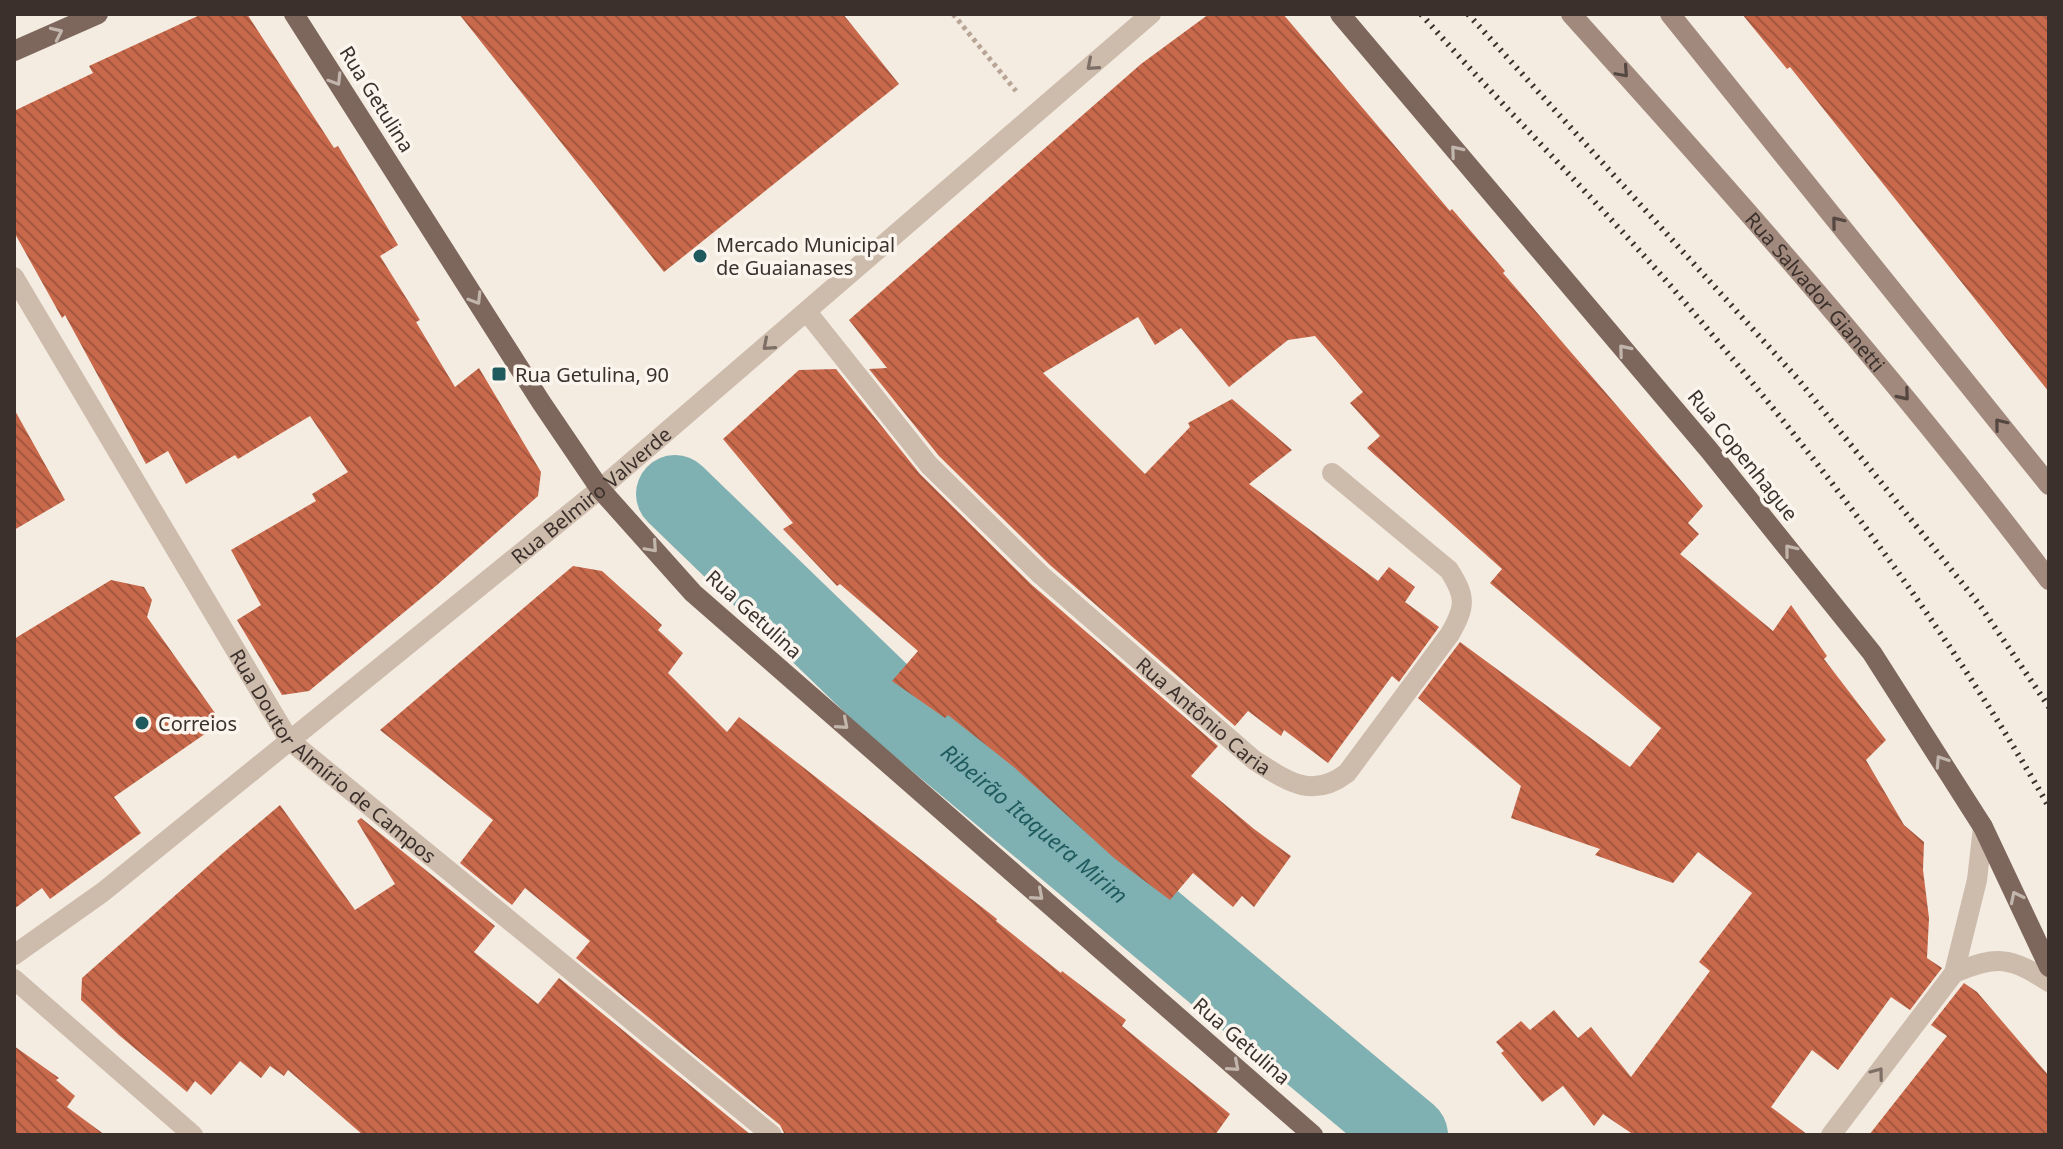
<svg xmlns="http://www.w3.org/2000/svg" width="2063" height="1149" font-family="'Noto Sans',sans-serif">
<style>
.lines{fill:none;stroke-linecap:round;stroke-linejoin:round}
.river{stroke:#7fb0b2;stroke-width:78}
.building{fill:url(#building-back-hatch)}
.path{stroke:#b9a596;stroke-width:5;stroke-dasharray:4 4;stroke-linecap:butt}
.street{stroke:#cdbbac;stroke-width:20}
.secondary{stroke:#a18a7d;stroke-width:20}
.primary{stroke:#7d675c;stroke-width:20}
.rail{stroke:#3b302b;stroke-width:6;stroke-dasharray:2 6;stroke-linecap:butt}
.oneway{stroke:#c2b5ac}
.oneway2{stroke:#7d6f65}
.oneway3{stroke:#544640}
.poi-dot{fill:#1f5a5e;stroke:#fbf5ee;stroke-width:3}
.labels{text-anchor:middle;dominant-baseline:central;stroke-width:7;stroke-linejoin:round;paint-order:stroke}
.street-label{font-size:20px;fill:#3b302b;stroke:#fbf5ee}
.poi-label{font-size:20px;fill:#3b302b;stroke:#fbf5ee;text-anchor:start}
.water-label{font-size:22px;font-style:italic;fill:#1f5a5e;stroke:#fbf5ee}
</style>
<defs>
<pattern id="building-back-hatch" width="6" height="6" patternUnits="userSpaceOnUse" patternTransform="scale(2)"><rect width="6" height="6" fill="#c8694b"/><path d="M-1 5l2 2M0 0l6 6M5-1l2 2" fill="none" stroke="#a4573f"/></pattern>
</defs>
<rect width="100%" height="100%" fill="#f4ebe1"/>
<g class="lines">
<path class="river" id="s1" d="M 675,494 L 889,701 L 1409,1135"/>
</g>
<g class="building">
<path d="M 202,14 L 247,14 L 334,148 L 338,146 L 398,245 L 380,256 L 420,320 L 416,322 L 455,387 L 479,368 L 541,472 L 538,496 L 437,585 L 309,691 L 282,695 L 237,620 L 261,605 L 231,550 L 316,501 L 312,494 L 348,472 L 310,416 L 238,459 L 235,455 L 186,484 L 168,451 L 146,464 L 65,315 L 62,318 L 14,232 L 14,111 L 93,73 L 89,66 Z"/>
<path d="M 459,14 L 843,14 L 899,84 L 664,272 Z"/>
<path d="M 1209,14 L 1283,14 L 1450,211 L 1452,209 L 1505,271 L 1503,273 L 1703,506 L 1688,523 L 1699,534 L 1680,554 L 1773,631 L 1791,605 L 1827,656 L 1824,659 L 1886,740 L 1866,760 L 1904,825 L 1924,842 L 1923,870 L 1929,918 L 1927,958 L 1942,968 L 1910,1010 L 1891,997 L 1838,1070 L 1812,1050 L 1771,1107 L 1808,1135 L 1634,1135 L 1603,1114 L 1594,1126 L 1563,1086 L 1542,1102 L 1501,1053 L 1504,1051 L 1496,1042 L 1521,1021 L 1530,1030 L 1554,1010 L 1578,1038 L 1591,1027 L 1631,1077 L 1710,971 L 1699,962 L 1752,893 L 1698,852 L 1673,883 L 1595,855 L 1600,849 L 1511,818 L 1521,786 L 1418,698 L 1460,642 L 1630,767 L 1661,728 L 1490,583 L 1502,569 L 1367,448 L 1380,436 L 1350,403 L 1363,392 L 1315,336 L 1288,340 L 1229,387 L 1181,328 L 1155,345 L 1138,317 L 1043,373 L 1145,474 L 1190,427 L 1188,423 L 1232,399 L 1292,450 L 1249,484 L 1378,581 L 1389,567 L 1415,587 L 1405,602 L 1439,627 L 1399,682 L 1392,676 L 1328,763 L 1284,730 L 1281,736 L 1248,711 L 1235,726 L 1050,565 L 939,456 L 869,369 L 887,368 L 849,320 L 1141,64 Z"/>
<path d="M 1742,14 L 2049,14 L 2049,392 L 1790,67 L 1787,69 Z"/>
<path d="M 836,369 L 920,474 L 1032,585 L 1218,746 L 1191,776 L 1254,829 L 1291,856 L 1254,907 L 1242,896 L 1233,907 L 1193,873 L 1170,900 L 1114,858 L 1015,768 L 948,715 L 945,718 L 892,681 L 918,651 L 840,584 L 837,586 L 783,529 L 793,523 L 723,439 L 799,370 Z"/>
<path d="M 14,409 L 65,500 L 14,530 Z"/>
<path d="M 573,566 L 602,571 L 662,625 L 658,630 L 683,653 L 668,673 L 727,732 L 739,717 L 997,919 L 996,921 L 1061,973 L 1062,971 L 1126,1020 L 1122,1026 L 1230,1114 L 1215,1135 L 785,1135 L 780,1125 L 576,958 L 590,941 L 525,888 L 512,905 L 460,863 L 493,820 L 380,730 Z"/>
<path d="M 111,580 L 144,587 L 152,600 L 147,617 L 215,713 L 212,729 L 114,797 L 141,833 L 50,899 L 42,888 L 14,909 L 14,639 Z"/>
<path d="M 280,805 L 355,910 L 395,884 L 357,821 L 361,818 L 495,926 L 474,952 L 538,1004 L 559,978 L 751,1135 L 363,1135 L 288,1070 L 284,1076 L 270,1066 L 261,1078 L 240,1061 L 211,1095 L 195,1081 L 187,1092 L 120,1036 L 81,1000 L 82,978 L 223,853 Z"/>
<path d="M 1964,983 L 1977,992 L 2049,1076 L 2049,1135 L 1869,1135 L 1947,1036 L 1931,1025 Z"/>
<path d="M 14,1046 L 59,1078 L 56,1080 L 75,1096 L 67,1107 L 105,1135 L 14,1135 Z"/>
</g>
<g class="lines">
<path class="path" d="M 953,14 L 1016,91"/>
<g class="street">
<path id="s2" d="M 14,277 L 289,740 L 772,1135"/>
<path id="s3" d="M 807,312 L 929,465 L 1041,575 L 1254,760 C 1287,781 1312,800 1347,773 L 1450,634 C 1466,606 1466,597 1449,570 L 1332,473"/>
<path id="s4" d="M 14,955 L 103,892 L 600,489 L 1151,14"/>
<path d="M 1954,973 C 1998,955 2010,957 2049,982"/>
<path d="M 14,979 L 193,1135"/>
<path d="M 1831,1135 L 1954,973 L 1977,880 L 1983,827"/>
</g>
<g class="secondary">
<path id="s5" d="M 1571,14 C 1737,198 1900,382 2049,580"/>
<path d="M 1670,14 L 2049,485"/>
</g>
<g class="primary">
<path d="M 294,14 L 541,402 L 600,489 L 693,593 L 1313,1135"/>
<path d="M 1340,14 L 1709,450 L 1872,653 L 1983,827 L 2049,967"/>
<path d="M 14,51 L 98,14"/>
</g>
<g class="rail">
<path d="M 1421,14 C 1508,113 1602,205 1687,305 C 1821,461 1947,628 2049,807"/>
<path d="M 1468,14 L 1797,378 L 1979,604 L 2049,707"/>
</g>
</g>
<defs><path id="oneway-chevron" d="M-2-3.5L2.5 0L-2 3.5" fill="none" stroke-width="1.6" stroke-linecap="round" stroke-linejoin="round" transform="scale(2)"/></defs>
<g class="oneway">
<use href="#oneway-chevron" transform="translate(57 33) rotate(-25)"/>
<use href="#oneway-chevron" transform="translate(336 80) rotate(58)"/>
<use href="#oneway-chevron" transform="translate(1456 151) rotate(-130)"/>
<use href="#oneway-chevron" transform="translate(476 299) rotate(58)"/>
<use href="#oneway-chevron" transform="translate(1624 350) rotate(-130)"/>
<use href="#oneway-chevron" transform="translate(652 547) rotate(48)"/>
<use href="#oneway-chevron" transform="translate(1790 550) rotate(-129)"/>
<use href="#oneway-chevron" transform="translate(843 724) rotate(41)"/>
<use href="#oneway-chevron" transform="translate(1941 761) rotate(-123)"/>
<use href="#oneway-chevron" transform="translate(1038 895) rotate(41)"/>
<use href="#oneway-chevron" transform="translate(2016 897) rotate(-116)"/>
<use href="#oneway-chevron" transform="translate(1234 1066) rotate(41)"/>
</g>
<g class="oneway2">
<use href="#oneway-chevron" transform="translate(1092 65) rotate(139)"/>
<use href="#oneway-chevron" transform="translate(768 345) rotate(139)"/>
<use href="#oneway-chevron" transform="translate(1878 1073) rotate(-53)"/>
</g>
<g class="oneway3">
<use href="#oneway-chevron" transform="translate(1623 72) rotate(48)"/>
<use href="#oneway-chevron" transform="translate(1837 222) rotate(-129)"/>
<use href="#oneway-chevron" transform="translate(1904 395) rotate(50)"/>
<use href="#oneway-chevron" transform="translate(2000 424) rotate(-129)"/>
</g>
<g class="poi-dot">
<circle cx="700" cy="256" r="8"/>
<rect x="491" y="366" width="16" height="16" rx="4"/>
<circle cx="142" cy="723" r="8"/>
</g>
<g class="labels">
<g class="street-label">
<text transform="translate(377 99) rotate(58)">Rua Getulina</text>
<text stroke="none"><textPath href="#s5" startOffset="370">Rua Salvador Gianetti</textPath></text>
<text transform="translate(1743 455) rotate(51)">Rua Copenhague</text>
<text stroke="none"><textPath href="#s4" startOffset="738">Rua Belmiro Valverde</textPath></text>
<text transform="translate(754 614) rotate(42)">Rua Getulina</text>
<text stroke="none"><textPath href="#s3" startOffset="568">Rua Antônio Caria</textPath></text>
<text stroke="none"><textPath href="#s2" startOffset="580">Rua Doutor Almírio de Campos</textPath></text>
<text transform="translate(1242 1041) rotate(41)">Rua Getulina</text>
</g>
<g class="poi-label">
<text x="716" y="244">Mercado Municipal<tspan x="716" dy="23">de Guaianases</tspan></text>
<text x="515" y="374">Rua Getulina, 90</text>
<text x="158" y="723">Correios</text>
</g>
<g class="water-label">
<text stroke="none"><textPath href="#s1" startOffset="488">Ribeirão Itaquera Mirim</textPath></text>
</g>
</g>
<rect width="2063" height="1149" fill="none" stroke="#3b302b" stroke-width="32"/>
</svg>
